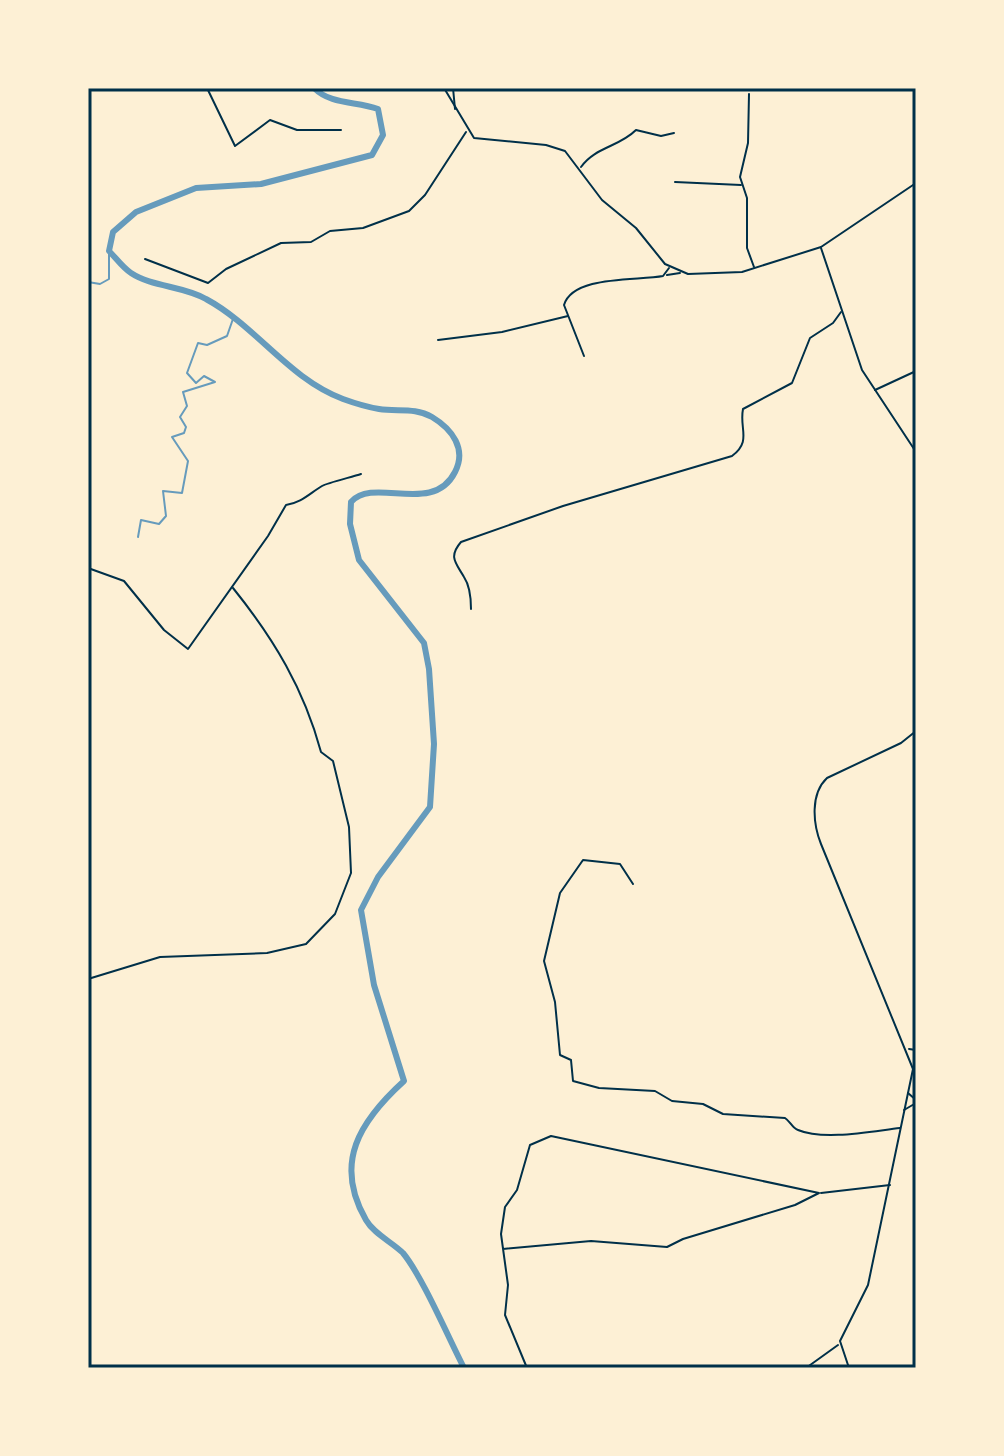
<svg xmlns="http://www.w3.org/2000/svg" width="1004" height="1456" font-family="'Open Sans',sans-serif">
<style>
.lines{fill:none;stroke-linecap:round;stroke-linejoin:round}
.stream{stroke:#669bbc;stroke-width:2}
.river{stroke:#669bbc;stroke-width:6}
.minor{stroke:#003049;stroke-width:2}
.neatline{fill:none;stroke:#003049;stroke-width:3}
</style>
<rect width="100%" height="100%" fill="#fdf0d5"/>
<g class="lines">
<g class="stream">
<path d="M 88,282 L 100,284 L 109,279 L 109,251"/>
<path d="M 138,537 L 141,520 L 159,524 L 166,516 L 163,491 L 182,493 L 188,461 L 172,437 L 184,433 L 186,427 L 180,417 L 187,406 L 183,392 L 215,382 L 204,376 L 196,383 L 187,373 L 198,343 L 207,345 L 227,336 L 234,316"/>
</g>
<path class="river" d="M 314,88 C 331,105 356,101 378,109 L 383,135 L 372,155 L 261,184 L 196,188 L 136,212 L 113,232 L 109,251 C 116,258 123,268 131,273 C 152,287 184,286 206,299 C 256,326 289,379 343,399 C 354,403 367,407 379,409 C 397,412 415,407 432,417 C 452,429 467,449 455,472 C 433,516 374,476 351,502 L 350,524 L 359,560 L 424,643 L 429,669 L 434,744 L 430,807 L 378,877 L 361,910 L 374,985 L 404,1081 C 360,1121 333,1163 366,1220 C 374,1234 392,1242 403,1253 C 422,1276 449,1339 464,1368"/>
<g class="minor">
<path d="M 207,88 L 235,146 L 270,120 L 297,130 L 341,130"/>
<path d="M 444,88 L 474,138 L 546,145 L 565,151 L 602,200 L 636,228 L 665,264 L 688,274 L 742,272 L 821,247 L 916,183"/>
<path d="M 453,88 L 455,109"/>
<path d="M 749,94 L 748,143 L 740,177 L 747,198 L 747,248 L 754,267"/>
<path d="M 581,167 C 595,147 619,147 636,130 L 661,136 L 674,133"/>
<path d="M 675,182 L 741,185"/>
<path d="M 821,248 L 862,370 L 916,452"/>
<path d="M 145,259 L 208,283 L 226,269 L 281,243 L 311,242 L 330,231 L 363,228 L 409,211 L 425,195 L 466,132"/>
<path d="M 667,275 L 680,273"/>
<path d="M 438,340 L 502,332 L 568,316"/>
<path d="M 584,356 L 564,305 C 573,275 637,281 663,276 L 669,268"/>
<path d="M 875,390 L 916,371"/>
<path d="M 88,568 L 124,581 L 164,630 L 188,649 L 268,536 L 286,505 C 301,503 309,494 322,486 C 327,483 352,477 361,474"/>
<path d="M 471,609 C 471,598 470,586 464,577 C 456,563 448,557 461,542 L 563,506 L 732,456 C 752,441 739,429 743,409 L 792,383 L 810,338 L 833,323 L 841,312"/>
<path d="M 633,884 L 620,864 L 583,860 L 560,893 L 544,961 L 555,1002 L 560,1055 L 571,1060 L 573,1081 L 599,1088 L 655,1091 L 672,1101 L 703,1104 L 723,1114 L 785,1118 C 790,1121 792,1128 798,1130 C 824,1141 873,1131 900,1128"/>
<path d="M 88,979 L 160,957 L 267,953 L 306,944 L 335,914 L 351,873 L 349,827 L 333,761 L 321,752 C 304,689 274,639 233,588"/>
<path d="M 909,1049 L 916,1050"/>
<path d="M 908,1093 L 916,1100"/>
<path d="M 904,1110 L 916,1103"/>
<path d="M 821,1193 L 890,1185"/>
<path d="M 503,1249 L 591,1241 L 667,1247 L 683,1239 L 795,1205 L 819,1193 L 551,1136 L 530,1145 L 517,1190 L 505,1207 L 501,1234 L 508,1285 L 505,1315 L 527,1368"/>
<path d="M 806,1368 L 838,1345"/>
<path d="M 849,1368 L 840,1341 L 868,1285 L 913,1069 L 821,844 C 813,824 810,794 827,778 L 901,743 L 916,731"/>
</g>
</g>
<rect width="1004" height="1456" fill="none" stroke="#fdf0d5" stroke-width="180"/>
<rect x="90" y="90" width="824" height="1276" class="neatline"/>
</svg>
